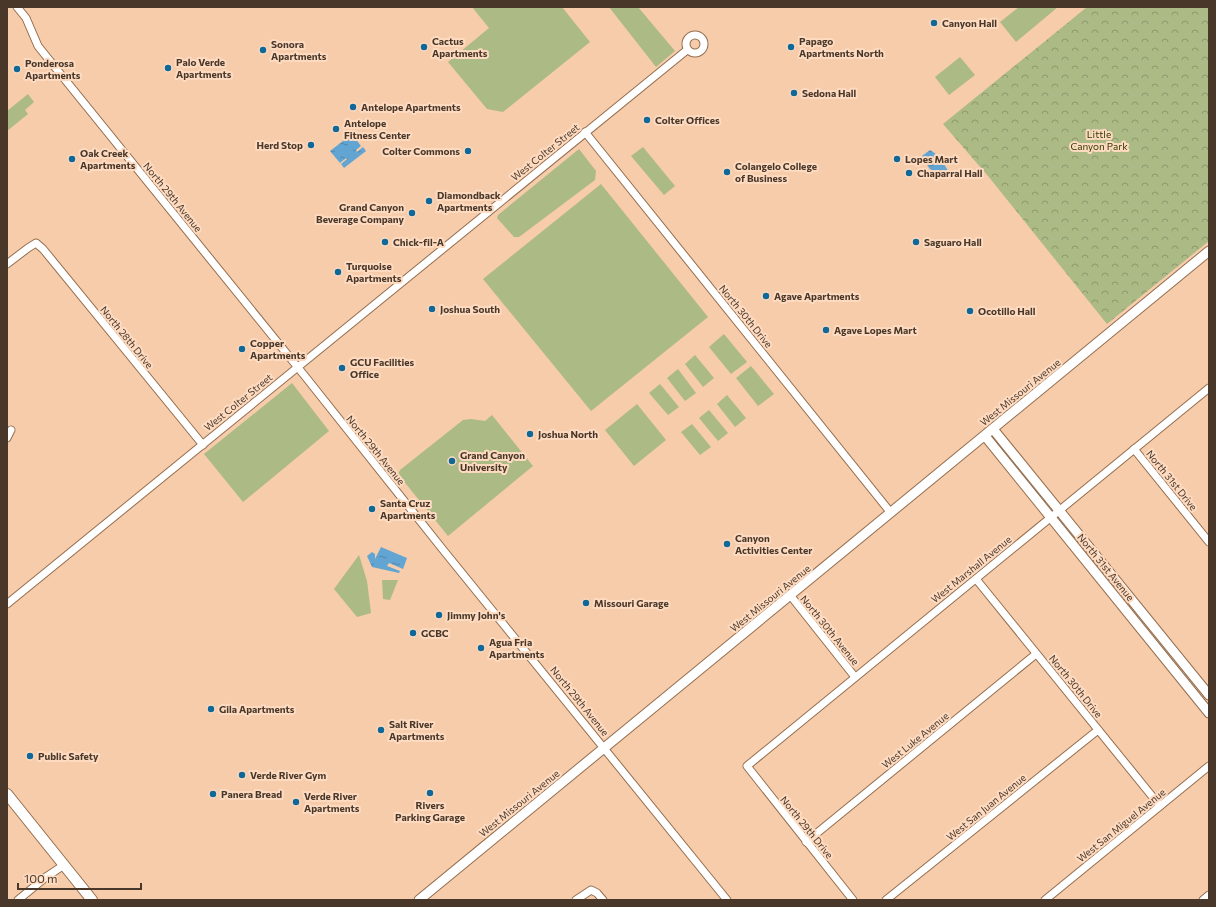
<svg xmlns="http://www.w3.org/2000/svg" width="1216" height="907" font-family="Commissioner,sans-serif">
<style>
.grass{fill:#acba86}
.park{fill:url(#park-crowns)}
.water{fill:url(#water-ripples)}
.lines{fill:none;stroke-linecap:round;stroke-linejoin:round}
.minor-casing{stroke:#946e4f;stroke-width:9}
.tertiary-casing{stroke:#946e4f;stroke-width:11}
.secondary-casing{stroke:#946e4f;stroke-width:12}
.minor{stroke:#fff;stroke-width:7}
.tertiary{stroke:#fff;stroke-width:9}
.secondary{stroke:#fff;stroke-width:10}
.poi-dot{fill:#0f6898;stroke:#fedbc0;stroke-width:1.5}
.labels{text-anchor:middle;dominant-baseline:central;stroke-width:4;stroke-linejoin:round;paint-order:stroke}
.poi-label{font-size:10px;font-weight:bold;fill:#49382a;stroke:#fedbc0;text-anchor:start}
.park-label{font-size:10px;fill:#2f3902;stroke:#fedbc0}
.street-label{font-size:10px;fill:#49382a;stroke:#fedbc0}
</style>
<defs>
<pattern id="park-crowns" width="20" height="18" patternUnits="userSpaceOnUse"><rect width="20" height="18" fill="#acba86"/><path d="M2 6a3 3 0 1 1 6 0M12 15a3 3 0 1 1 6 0" fill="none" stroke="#8e986e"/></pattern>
<pattern id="water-ripples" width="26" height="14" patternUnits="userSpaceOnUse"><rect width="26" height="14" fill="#62a5d3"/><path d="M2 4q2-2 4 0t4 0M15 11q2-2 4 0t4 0" fill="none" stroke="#5387ab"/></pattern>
</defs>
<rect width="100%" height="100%" fill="#f6ccaa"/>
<g class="grass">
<path d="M 472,7 L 562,7 L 590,42 L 503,112 L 487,109 L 448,62 L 489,28 Z"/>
<path d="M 609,7 L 638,7 L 675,51 L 656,67 Z"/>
<path d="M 1019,7 L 1058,7 L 1016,42 L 1000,22 Z"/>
<path d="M 960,57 L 975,75 L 949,95 L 935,77 Z"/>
<path d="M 28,94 L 34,102 L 25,110 L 28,114 L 7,131 L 7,111 Z"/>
<path d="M 643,147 L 675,186 L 664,195 L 631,156 Z"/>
<path d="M 579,149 L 596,171 L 595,180 L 519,237 L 514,237 L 497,218 L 498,215 Z"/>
<path d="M 601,184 L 708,317 L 591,411 L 483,279 Z"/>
<path d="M 724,334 L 747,362 L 731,374 L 709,347 Z"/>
<path d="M 695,355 L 714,378 L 703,387 L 685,364 Z"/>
<path d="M 751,366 L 774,394 L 758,406 L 736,378 Z"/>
<path d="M 678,369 L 696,393 L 685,401 L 667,378 Z"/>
<path d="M 292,383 L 329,431 L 243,502 L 204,454 Z"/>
<path d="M 660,384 L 679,407 L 668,415 L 649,393 Z"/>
<path d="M 727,395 L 746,418 L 735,427 L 717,404 Z"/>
<path d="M 637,404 L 666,440 L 634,466 L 605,430 Z"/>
<path d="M 709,410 L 728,433 L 718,441 L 699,418 Z"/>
<path d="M 492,415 L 533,466 L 448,536 L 398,474 L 400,470 L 463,420 L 471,419 L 485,421 Z"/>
<path d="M 692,424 L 711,447 L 700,455 L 681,432 Z"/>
<path d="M 359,555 L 367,581 L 371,613 L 357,617 L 334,589 Z"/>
<path d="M 382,580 L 398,580 L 390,600 L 383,599 Z"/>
</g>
<path class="park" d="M 1087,7 L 1209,7 L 1209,241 L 1107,324 L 988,176 L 943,124 Z"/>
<g class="water">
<path d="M 352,134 L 361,146 L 356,150 L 357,152 L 363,147 L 366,151 L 344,168 L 341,164 L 347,159 L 346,158 L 340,163 L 330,151 Z"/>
<path d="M 930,150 L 939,156 L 947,169 L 948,171 L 940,178 L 929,168 L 922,156 Z"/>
<path d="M 381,547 L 407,558 L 403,569 L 389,563 L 387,566 L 400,571 L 399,573 L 372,567 L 367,556 L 372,552 L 375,554 L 375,559 Z"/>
</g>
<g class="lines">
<g class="minor-casing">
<g id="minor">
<path d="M 17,7 L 26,18 L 38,46 L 54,66 L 304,375 L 444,551 L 727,900"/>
<circle cx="695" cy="44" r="9"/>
<path d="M 585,132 L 891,513"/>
<path d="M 7,264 L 28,248 L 36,243 L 43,249 L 203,445"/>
<path d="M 7,438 L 11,430"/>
<path d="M 1134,449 L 1209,542"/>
<path d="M 976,579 L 1160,806"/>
<path d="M 790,595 L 855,677"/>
<path d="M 7,604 L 687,50"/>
<path d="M 806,842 L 1036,654"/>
<path d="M 18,900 L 46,877 L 64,865"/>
<path d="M 576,900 L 591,890 L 597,893 L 603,900"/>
<path d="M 853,900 L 747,766 L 1209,388"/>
<path d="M 886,900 L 1098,730"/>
<path d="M 1045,900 L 1209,766"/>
<path d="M 1203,900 L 1209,895"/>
</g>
</g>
<g class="tertiary-casing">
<g id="tertiary">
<path d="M 993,429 L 1209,695"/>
<path d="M 985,436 L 1209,713"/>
<path d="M 419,900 L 1209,251"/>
</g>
</g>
<g class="secondary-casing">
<path id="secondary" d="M 7,794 L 92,900"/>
</g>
<use href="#minor" class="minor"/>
<use href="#tertiary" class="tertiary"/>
<use href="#secondary" class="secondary"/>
</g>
<g class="poi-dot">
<circle cx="934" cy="23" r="4"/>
<circle cx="424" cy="47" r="4"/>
<circle cx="791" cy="47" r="4"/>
<circle cx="263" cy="50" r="4"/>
<circle cx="168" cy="68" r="4"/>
<circle cx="17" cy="69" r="4"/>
<circle cx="794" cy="93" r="4"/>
<circle cx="353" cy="107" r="4"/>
<circle cx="647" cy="120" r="4"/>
<circle cx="336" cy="129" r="4"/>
<circle cx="311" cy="145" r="4"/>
<circle cx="468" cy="151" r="4"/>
<circle cx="72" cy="159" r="4"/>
<circle cx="897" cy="159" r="4"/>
<circle cx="727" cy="172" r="4"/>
<circle cx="909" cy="173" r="4"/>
<circle cx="429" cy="201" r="4"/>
<circle cx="412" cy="213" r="4"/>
<circle cx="385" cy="242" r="4"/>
<circle cx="916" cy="242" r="4"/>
<circle cx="338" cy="272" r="4"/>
<circle cx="766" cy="296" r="4"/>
<circle cx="432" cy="309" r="4"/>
<circle cx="970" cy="311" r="4"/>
<circle cx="826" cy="330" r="4"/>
<circle cx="242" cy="349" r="4"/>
<circle cx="342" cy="368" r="4"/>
<circle cx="530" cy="434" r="4"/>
<circle cx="452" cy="461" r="4"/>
<circle cx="372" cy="509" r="4"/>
<circle cx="727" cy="544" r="4"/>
<circle cx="586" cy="603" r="4"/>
<circle cx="439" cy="615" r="4"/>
<circle cx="413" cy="633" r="4"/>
<circle cx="481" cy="648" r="4"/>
<circle cx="211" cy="709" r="4"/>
<circle cx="381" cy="730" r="4"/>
<circle cx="30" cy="756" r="4"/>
<circle cx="242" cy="775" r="4"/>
<circle cx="430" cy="793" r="4"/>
<circle cx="213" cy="794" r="4"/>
<circle cx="296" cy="802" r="4"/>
</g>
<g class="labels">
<g class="poi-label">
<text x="942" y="23">Canyon Hall</text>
<text x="432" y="41">Cactus<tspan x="432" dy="12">Apartments</tspan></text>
<text x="799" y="41">Papago<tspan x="799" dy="12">Apartments North</tspan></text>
<text x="271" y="44">Sonora<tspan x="271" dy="12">Apartments</tspan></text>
<text x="176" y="62">Palo Verde<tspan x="176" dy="12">Apartments</tspan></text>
<text x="25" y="63">Ponderosa<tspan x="25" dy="12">Apartments</tspan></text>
<text x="802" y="93">Sedona Hall</text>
<text x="361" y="107">Antelope Apartments</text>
<text x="655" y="120">Colter Offices</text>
<text x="344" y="123">Antelope<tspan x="344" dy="12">Fitness Center</tspan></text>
<text x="303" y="145" text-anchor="end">Herd Stop</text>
<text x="460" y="151" text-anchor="end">Colter Commons</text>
<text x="80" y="153">Oak Creek<tspan x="80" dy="12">Apartments</tspan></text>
<text x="905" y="159">Lopes Mart</text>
<text x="735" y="166">Colangelo College<tspan x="735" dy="12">of Business</tspan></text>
<text x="917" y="173">Chaparral Hall</text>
<text x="437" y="195">Diamondback<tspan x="437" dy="12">Apartments</tspan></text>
<text x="404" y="207" text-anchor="end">Grand Canyon<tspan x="404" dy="12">Beverage Company</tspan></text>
<text x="393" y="242">Chick-fil-A</text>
<text x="924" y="242">Saguaro Hall</text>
<text x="346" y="266">Turquoise<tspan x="346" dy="12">Apartments</tspan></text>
<text x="774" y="296">Agave Apartments</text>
<text x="440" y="309">Joshua South</text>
<text x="978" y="311">Ocotillo Hall</text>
<text x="834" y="330">Agave Lopes Mart</text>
<text x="250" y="343">Copper<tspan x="250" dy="12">Apartments</tspan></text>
<text x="350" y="362">GCU Facilities<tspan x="350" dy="12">Office</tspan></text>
<text x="538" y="434">Joshua North</text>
<text x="460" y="455">Grand Canyon<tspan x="460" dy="12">University</tspan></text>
<text x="380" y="503">Santa Cruz<tspan x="380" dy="12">Apartments</tspan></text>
<text x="735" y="538">Canyon<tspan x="735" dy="12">Activities Center</tspan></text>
<text x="594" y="603">Missouri Garage</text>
<text x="447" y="615">Jimmy John's</text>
<text x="421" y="633">GCBC</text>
<text x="489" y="642">Agua Fria<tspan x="489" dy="12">Apartments</tspan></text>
<text x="219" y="709">Gila Apartments</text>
<text x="389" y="724">Salt River<tspan x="389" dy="12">Apartments</tspan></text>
<text x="38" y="756">Public Safety</text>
<text x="250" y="775">Verde River Gym</text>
<text x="221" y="794">Panera Bread</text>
<text x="304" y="796">Verde River<tspan x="304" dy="12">Apartments</tspan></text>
<text x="430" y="805" text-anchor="middle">Rivers<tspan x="430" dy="12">Parking Garage</tspan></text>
</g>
<g class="park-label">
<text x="1099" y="134">Little<tspan x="1099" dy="12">Canyon Park</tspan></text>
</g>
<g class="street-label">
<text transform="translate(545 152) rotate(-39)">West Colter Street</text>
<text transform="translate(173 197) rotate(51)">North 29th Avenue</text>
<text transform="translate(746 316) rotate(51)">North 30th Drive</text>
<text transform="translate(127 337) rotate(51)">North 28th Drive</text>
<text transform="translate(1020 392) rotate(-39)">West Missouri Avenue</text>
<text transform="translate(238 402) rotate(-39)">West Colter Street</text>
<text transform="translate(376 450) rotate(51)">North 29th Avenue</text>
<text transform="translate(1172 480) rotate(51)">North 31st Drive</text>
<text transform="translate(1106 567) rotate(51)">North 31st Avenue</text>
<text transform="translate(971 569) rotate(-39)">West Marshall Avenue</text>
<text transform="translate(770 598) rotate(-39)">West Missouri Avenue</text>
<text transform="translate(830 630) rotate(51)">North 30th Avenue</text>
<text transform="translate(1076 686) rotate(51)">North 30th Drive</text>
<text transform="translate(580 701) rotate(51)">North 29th Avenue</text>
<text transform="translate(915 740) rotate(-39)">West Luke Avenue</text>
<text transform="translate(519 803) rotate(-39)">West Missouri Avenue</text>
<text transform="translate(986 807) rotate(-39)">West San Juan Avenue</text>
<text transform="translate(1121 825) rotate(-39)">West San Miguel Avenue</text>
<text transform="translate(807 827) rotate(51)">North 29th Drive</text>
</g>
</g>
<rect width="1216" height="907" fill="none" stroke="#49382a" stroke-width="16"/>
<path d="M18 883v6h123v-6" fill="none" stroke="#49382a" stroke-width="2"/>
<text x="24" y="883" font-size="12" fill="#49382a" stroke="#fedbc0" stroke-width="3" paint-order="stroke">100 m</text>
</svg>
